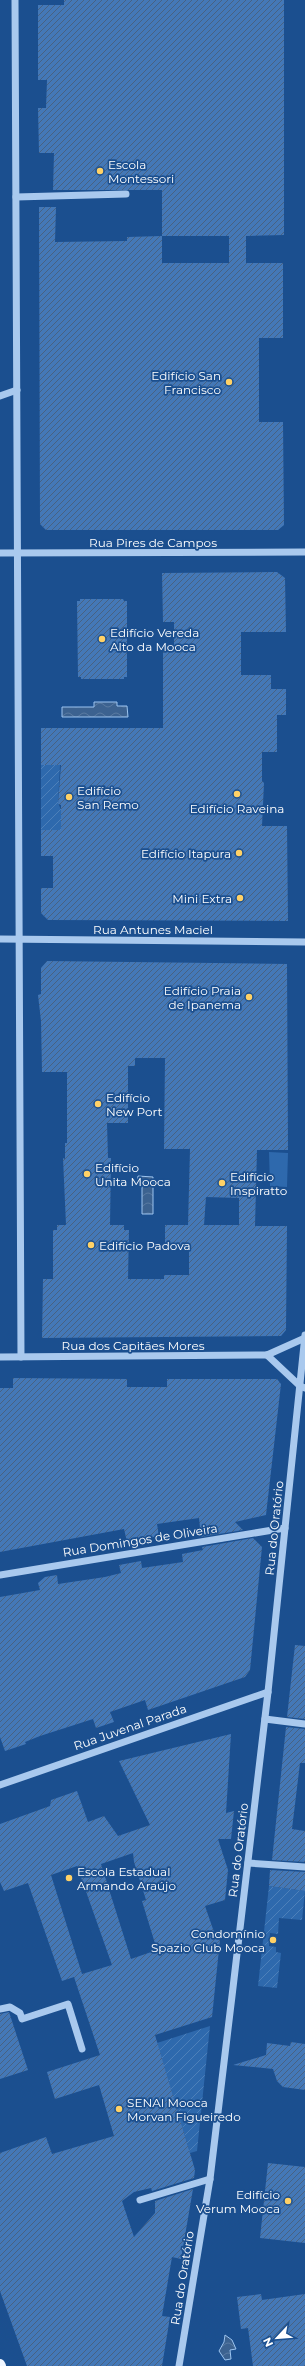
<svg xmlns="http://www.w3.org/2000/svg" width="305" height="2366" font-family="Montserrat,sans-serif">
<style>
.garden{fill:url(#garden-furrows)}
.pitch{fill:#2e69ad}
.water{fill:url(#water-waves);stroke:#9cc4f0}
.building{fill:url(#building-hatch);fill-rule:evenodd}
.lines{fill:none;stroke-linecap:round;stroke-linejoin:round}
.minor{stroke:#a9c9ee;stroke-width:7}
.major{stroke:#f0f6ff;stroke-width:10}
.poi-dot{fill:#ffd166;stroke:#1b4f8f;stroke-width:1.5}
.labels{text-anchor:middle;dominant-baseline:central;stroke-width:3.5;stroke-linejoin:round;paint-order:stroke}
.poi-label{font-size:12px;fill:#fff;stroke:#1b4f8f;text-anchor:start}
.street-label{font-size:12px;fill:#fff;stroke:#1b4f8f}
</style>
<defs>
<pattern id="garden-furrows" width="10" height="10" patternUnits="userSpaceOnUse"><rect width="10" height="10" fill="#2e69ad"/><path d="M-1 1l2-2M0 10L10 0M9 11l2-2" fill="none" stroke="#4d80b9"/></pattern>
<pattern id="water-waves" width="16" height="10" patternUnits="userSpaceOnUse"><rect width="16" height="10" fill="#3c6290"/><path d="M0 5q4-4 8 0t8 0" fill="none" stroke="#597aa1"/></pattern>
<pattern id="building-hatch" width="6" height="6" patternUnits="userSpaceOnUse"><rect width="6" height="6" fill="#4478b7"/><path d="M-1 1l2-2M0 6l6-6M5 7l2-2" fill="none" stroke="#486282"/></pattern>
</defs>
<rect width="100%" height="100%" fill="#1b4f8f"/>
<g class="garden">
<path d="M 41,765 L 60,765 L 58,803 L 70,830 L 41,830 Z"/>
<path d="M 269,1886 L 305,1891 L 302,1920 L 279,1918 L 278,1934 L 270,1933 L 269,1946 L 276,1947 L 276,1952 L 281,1953 L 277,1988 L 258,1986 Z"/>
<path d="M 210,2026 L 197,2151 L 190,2153 L 157,2043 Z"/>
</g>
<path class="pitch" d="M 269,1152 L 288,1153 L 287,1187 L 270,1186 Z"/>
<g class="water">
<path d="M 94,702 L 117,702 L 117,706 L 127,706 L 128,717 L 62,717 L 62,707 L 94,707 Z"/>
<path d="M 138,1176 L 153,1177 L 153,1214 L 142,1214 L 142,1185 L 137,1185 Z"/>
<path d="M 225,2335 L 232,2340 L 236,2349 L 230,2350 L 231,2359 L 225,2360 L 219,2351 L 224,2342 Z"/>
</g>
<g class="building">
<path d="M 64,0 L 284,0 L 284,235 L 246,236 L 246,263 L 283,263 L 283,338 L 259,338 L 259,422 L 283,422 L 284,525 L 278,530 L 46,530 L 40,524 L 39,207 L 56,207 L 55,242 L 127,241 L 127,237 L 162,236 L 162,190 L 53,190 L 54,153 L 39,153 L 38,108 L 46,108 L 47,80 L 38,80 L 38,5 L 64,5 ZM 162,236 L 229,236 L 229,263 L 162,263 Z"/>
<path d="M 277,572 L 285,578 L 286,632 L 241,632 L 241,675 L 271,675 L 271,689 L 286,689 L 286,715 L 277,715 L 277,752 L 262,752 L 262,781 L 264,783 L 262,826 L 287,826 L 288,921 L 48,920 L 41,913 L 41,888 L 53,888 L 53,856 L 41,856 L 41,830 L 61,830 L 61,805 L 58,804 L 61,765 L 41,765 L 41,728 L 163,728 L 163,651 L 174,651 L 174,622 L 163,622 L 162,573 Z"/>
<path d="M 80,599 L 123,599 L 124,601 L 127,601 L 127,677 L 124,677 L 124,679 L 81,679 L 81,677 L 78,677 L 77,601 L 80,601 Z"/>
<path d="M 47,961 L 287,964 L 288,1150 L 257,1150 L 255,1226 L 287,1226 L 286,1330 L 281,1336 L 42,1338 L 43,1279 L 53,1279 L 53,1230 L 57,1230 L 57,1225 L 66,1225 L 63,1158 L 65,1159 L 65,1143 L 67,1143 L 67,1072 L 42,1072 L 41,1021 L 38,995 L 41,994 L 41,968 ZM 135,1058 L 165,1058 L 164,1149 L 190,1149 L 188,1225 L 165,1225 L 165,1245 L 189,1245 L 189,1275 L 164,1275 L 164,1279 L 128,1279 L 129,1230 L 124,1230 L 124,1225 L 110,1225 L 111,1158 L 108,1158 L 107,1123 L 128,1123 L 128,1066 L 135,1066 ZM 206,1197 L 239,1198 L 239,1225 L 204,1225 Z"/>
<path d="M 13,1378 L 127,1379 L 127,1387 L 167,1387 L 167,1379 L 277,1379 L 281,1384 L 266,1515 L 235,1522 L 243,1530 L 201,1537 L 199,1518 L 157,1524 L 159,1536 L 127,1542 L 124,1529 L 0,1552 L 0,1388 L 13,1388 Z"/>
<path d="M 253,1538 L 262,1547 L 250,1670 L 245,1677 L 148,1710 L 145,1700 L 110,1712 L 114,1722 L 96,1728 L 93,1719 L 40,1736 L 25,1742 L 26,1744 L 5,1751 L 0,1737 L 0,1597 L 40,1590 L 38,1583 L 45,1577 L 57,1575 L 58,1584 L 105,1577 L 121,1573 L 119,1565 L 141,1561 L 142,1568 L 183,1562 L 182,1554 L 203,1550 L 202,1547 Z"/>
<path d="M 295,1645 L 305,1646 L 305,1719 L 287,1717 Z"/>
<path d="M 286,1727 L 305,1729 L 305,1763 L 300,1763 L 292,1829 L 305,1831 L 305,1862 L 272,1860 Z"/>
<path d="M 231,1734 L 226,1813 L 234,1811 L 231,1839 L 218,1839 L 228,1870 L 225,1900 L 205,1906 L 214,1932 L 221,1930 L 212,2017 L 155,2035 L 195,2170 L 194,2178 L 152,2191 L 151,2188 L 134,2192 L 122,2201 L 134,2237 L 155,2213 L 155,2201 L 193,2189 L 181,2259 L 172,2257 L 162,2316 L 170,2317 L 162,2366 L 27,2366 L 0,2291 L 0,2153 L 46,2137 L 52,2154 L 114,2136 L 99,2085 L 55,2099 L 47,2072 L 100,2055 L 74,1977 L 62,1981 L 28,1883 L 4,1891 L 0,1882 L 0,1824 L 50,1806 L 51,1800 L 77,1791 L 88,1822 L 104,1816 L 118,1836 L 150,1825 L 119,1761 ZM 133,1853 L 134,1862 L 146,1900 L 142,1901 L 157,1950 L 131,1959 L 101,1864 ZM 77,1866 L 112,1965 L 82,1974 L 51,1875 Z"/>
<path d="M 270,1870 L 305,1872 L 305,1891 L 269,1886 Z"/>
<path d="M 9,2012 L 28,2070 L 0,2079 L 0,2014 Z"/>
<path d="M 291,2042 L 305,2044 L 305,2090 L 283,2087 L 277,2081 L 273,2069 L 233,2065 L 266,2055 L 267,2043 L 290,2046 Z"/>
<path d="M 268,2163 L 305,2167 L 305,2243 L 260,2238 Z"/>
<path d="M 261,2294 L 262,2300 L 305,2294 L 305,2366 L 253,2366 L 248,2328 L 241,2329 L 237,2297 Z"/>
</g>
<g class="lines">
<g class="minor">
<path d="M 15,0 L 21,1357"/>
<path d="M 16,197 L 126,194"/>
<path d="M 0,396 L 17,390"/>
<path d="M 0,553 L 305,552"/>
<path d="M 0,939 L 305,942"/>
<path d="M 267,1355 L 300,1386 L 305,1388"/>
<path d="M 0,1357 L 267,1355 L 305,1338"/>
<path d="M 0,1575 L 285,1528"/>
<path d="M 265,1719 L 305,1724"/>
<path d="M 0,1785 L 268,1692"/>
<path d="M 248,1863 L 305,1867"/>
<path d="M 0,2009 L 10,2007 L 20,2013 L 22,2019 L 68,2004 L 82,2049"/>
<path d="M 140,2200 L 210,2179"/>
<path d="M 179,2366 L 210,2179 L 232,1996 L 268,1692 L 305,1335"/>
</g>
<path class="major" d="M 0,2364 L 1,2366"/>
</g>
<g class="poi-dot">
<circle cx="100" cy="171" r="4"/>
<circle cx="229" cy="382" r="4"/>
<circle cx="102" cy="639" r="4"/>
<circle cx="237" cy="794" r="4"/>
<circle cx="69" cy="797" r="4"/>
<circle cx="239" cy="853" r="4"/>
<circle cx="240" cy="898" r="4"/>
<circle cx="249" cy="997" r="4"/>
<circle cx="98" cy="1104" r="4"/>
<circle cx="87" cy="1174" r="4"/>
<circle cx="222" cy="1183" r="4"/>
<circle cx="91" cy="1245" r="4"/>
<circle cx="69" cy="1878" r="4"/>
<circle cx="273" cy="1940" r="4"/>
<circle cx="119" cy="2109" r="4"/>
<circle cx="288" cy="2201" r="4"/>
</g>
<g class="labels">
<g class="poi-label">
<text x="108" y="164">Escola<tspan x="108" dy="14">Montessori</tspan></text>
<text x="221" y="375" text-anchor="end">Edifício San<tspan x="221" dy="14">Francisco</tspan></text>
<text x="110" y="632">Edifício Vereda<tspan x="110" dy="14">Alto da Mooca</tspan></text>
<text x="77" y="790">Edifício<tspan x="77" dy="14">San Remo</tspan></text>
<text x="237" y="808" text-anchor="middle">Edifício Raveina</text>
<text x="231" y="853" text-anchor="end">Edifício Itapura</text>
<text x="232" y="898" text-anchor="end">Mini Extra</text>
<text x="241" y="990" text-anchor="end">Edifício Praia<tspan x="241" dy="14">de Ipanema</tspan></text>
<text x="106" y="1097">Edifício<tspan x="106" dy="14">New Port</tspan></text>
<text x="95" y="1167">Edifício<tspan x="95" dy="14">Unita Mooca</tspan></text>
<text x="230" y="1176">Edifício<tspan x="230" dy="14">Inspiratto</tspan></text>
<text x="99" y="1245">Edifício Padova</text>
<text x="77" y="1871">Escola Estadual<tspan x="77" dy="14">Armando Araújo</tspan></text>
<text x="265" y="1933" text-anchor="end">Condomínio<tspan x="265" dy="14">Spazio Club Mooca</tspan></text>
<text x="127" y="2102">SENAI Mooca<tspan x="127" dy="14">Morvan Figueiredo</tspan></text>
<text x="280" y="2194" text-anchor="end">Edifício<tspan x="280" dy="14">Verum Mooca</tspan></text>
</g>
<g class="street-label">
<text x="153" y="542">Rua Pires de Campos</text>
<text x="153" y="929">Rua Antunes Maciel</text>
<text x="133" y="1345">Rua dos Capitães Mores</text>
<text transform="translate(274 1528) rotate(-84)">Rua do Oratório</text>
<text transform="translate(140 1540) rotate(-9)">Rua Domingos de Oliveira</text>
<text transform="translate(130 1727) rotate(-19)">Rua Juvenal Parada</text>
<text transform="translate(238 1850) rotate(-83)">Rua do Oratório</text>
<text transform="translate(182 2278) rotate(-81)">Rua do Oratório</text>
</g>
</g>
<g transform="translate(277 2338) rotate(244)" stroke="#1b4f8f" stroke-width="3" paint-order="stroke">
<path d="M0-3L7 15L0 10L-7 15Z" fill="#ffffff"/>
<text y="-6" font-size="11" font-weight="bold" text-anchor="middle" fill="#ffffff">N</text>
</g>
</svg>
